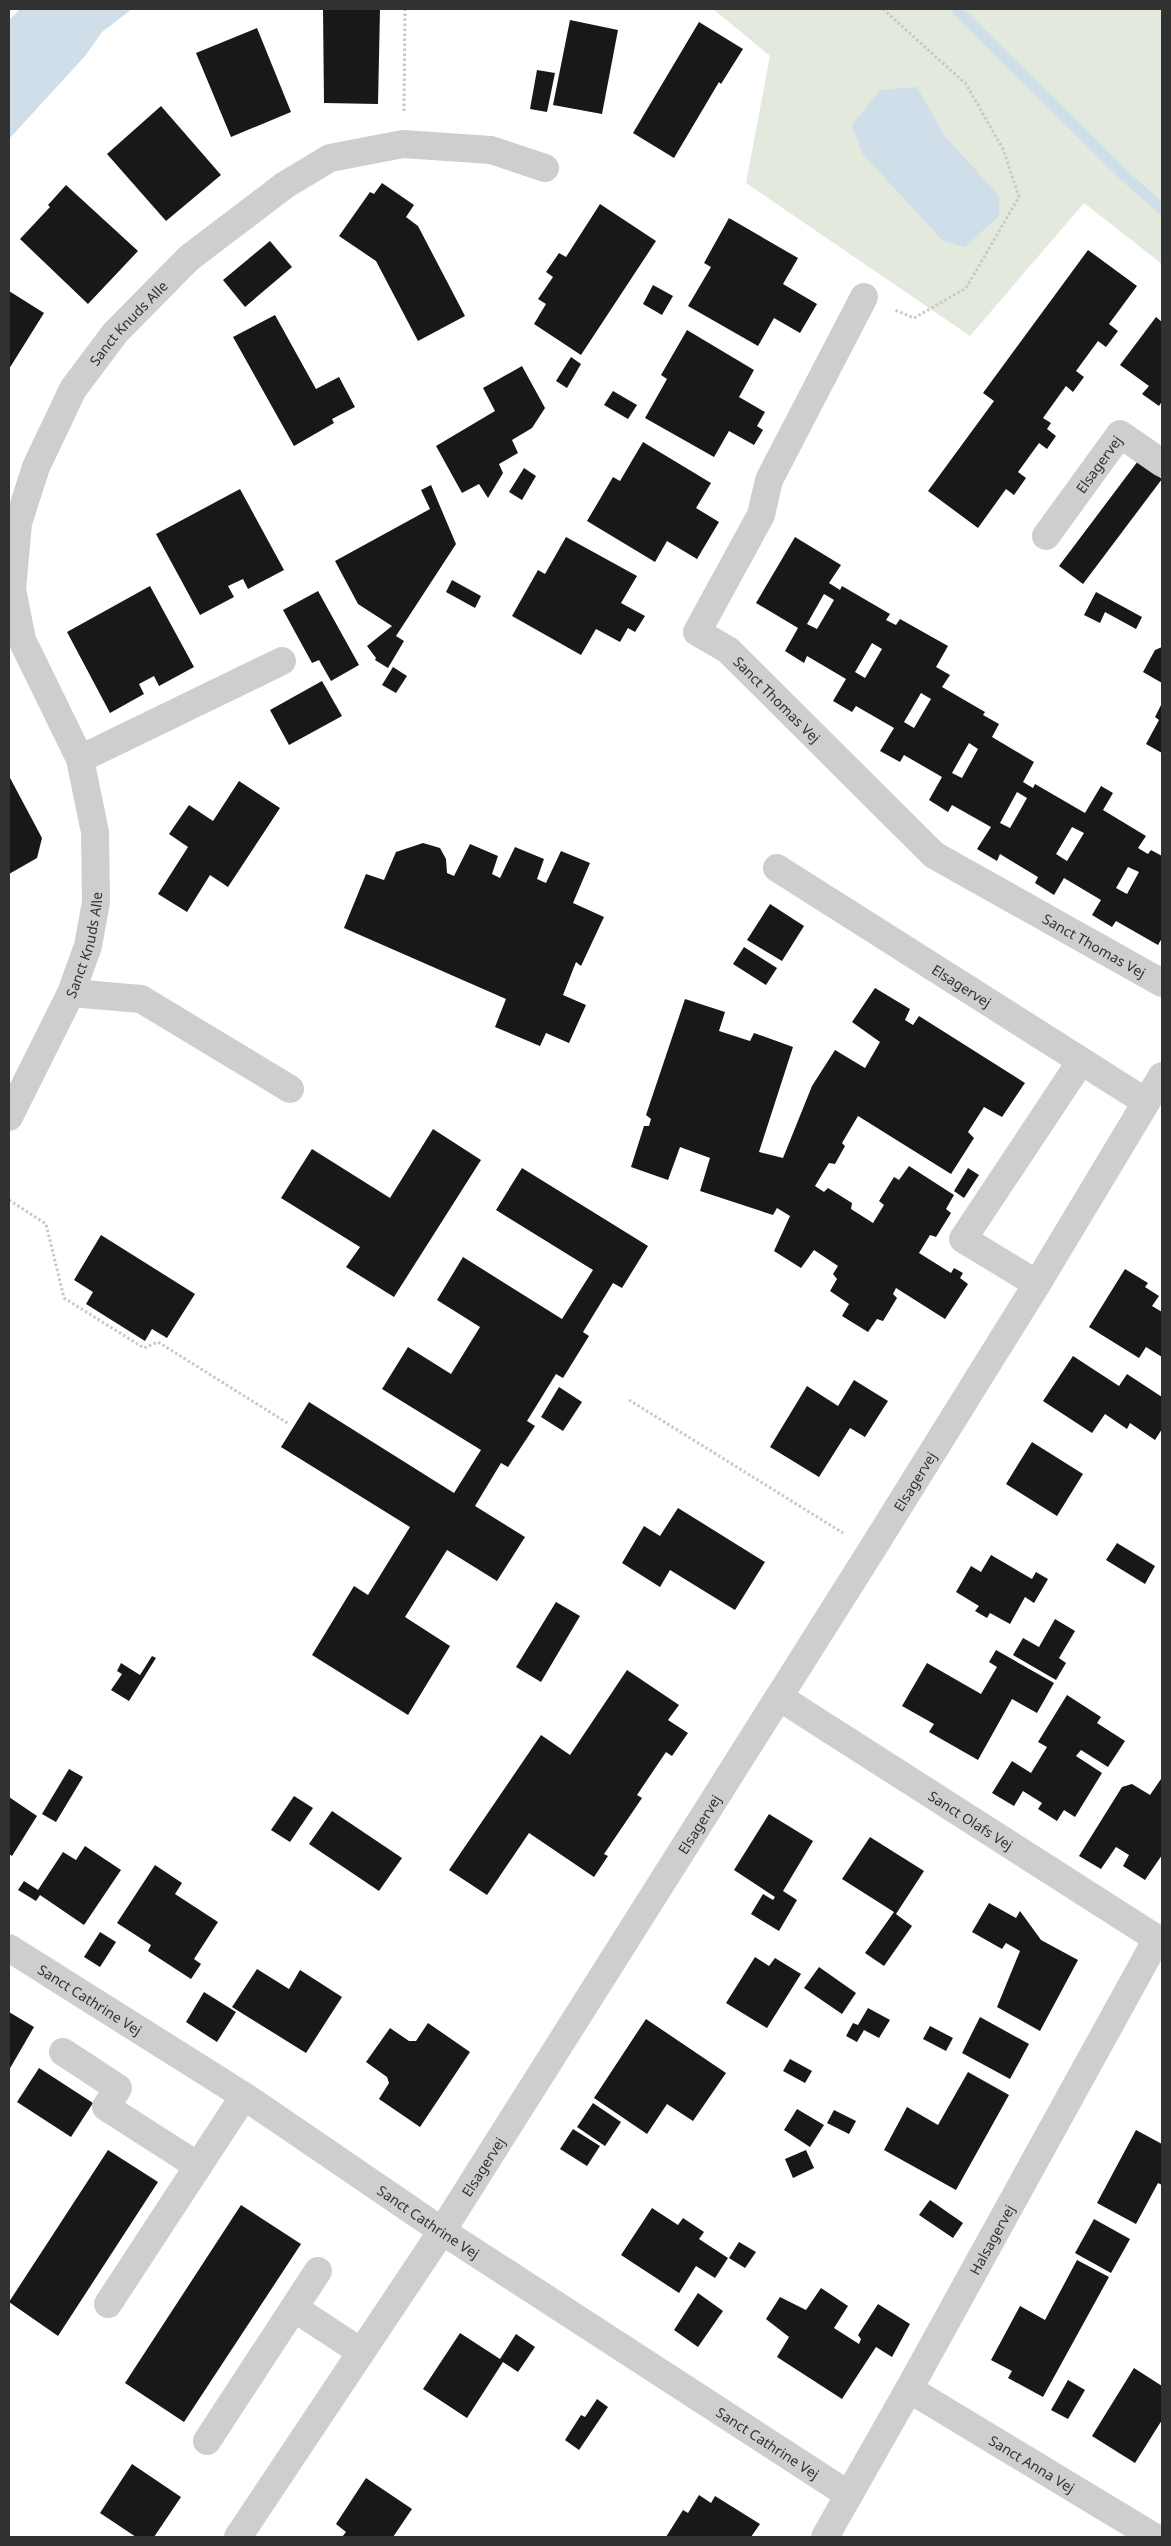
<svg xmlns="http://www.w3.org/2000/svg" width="1171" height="2546" font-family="'Noto Sans',sans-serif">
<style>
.green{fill:#e3e9dd}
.water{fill:#cfdee9}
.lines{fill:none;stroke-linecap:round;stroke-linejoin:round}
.stream{stroke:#cfdee9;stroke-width:11}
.building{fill:#181818;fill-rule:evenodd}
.path{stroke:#c8c8c8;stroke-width:3;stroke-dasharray:2.5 2.5;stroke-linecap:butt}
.minor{stroke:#cecece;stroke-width:28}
.labels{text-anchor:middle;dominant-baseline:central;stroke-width:5;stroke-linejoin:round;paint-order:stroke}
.street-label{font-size:14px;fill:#313131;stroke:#fff}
</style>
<rect width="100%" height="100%" fill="#fff"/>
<path class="green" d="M 713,9 L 1162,9 L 1162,264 L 1084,203 L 970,336 L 746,183 L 770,56 Z"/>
<g class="water">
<path d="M 20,9 L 132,9 L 102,32 L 85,56 L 9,139 L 9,20 Z"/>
<path d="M 917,87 L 944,135 L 999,196 L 999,216 L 965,247 L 943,241 L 862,153 L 852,125 L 880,90 Z"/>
</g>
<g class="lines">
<path class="stream" d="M 956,9 L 1127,178 L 1162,209"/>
</g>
<g class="building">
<path d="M 323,9 L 380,9 L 378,104 L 324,103 Z"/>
<path d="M 570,20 L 618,30 L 602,114 L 553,105 Z"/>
<path d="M 699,22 L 743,49 L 721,84 L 719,82 L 674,158 L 633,133 Z"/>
<path d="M 257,28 L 291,112 L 231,137 L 196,53 Z"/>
<path d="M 537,70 L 555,73 L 547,112 L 530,109 Z"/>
<path d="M 161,106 L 221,175 L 166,221 L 107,154 Z"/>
<path d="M 382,183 L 414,205 L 406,217 L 418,226 L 465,316 L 418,341 L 376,261 L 339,236 L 370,192 L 374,194 Z"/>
<path d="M 66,185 L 138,251 L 88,304 L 20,239 L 50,207 L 48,205 Z"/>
<path d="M 600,204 L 656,241 L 581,355 L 534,324 L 546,304 L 538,299 L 553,277 L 546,272 L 559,253 L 566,257 Z"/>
<path d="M 729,218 L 798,258 L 783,284 L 817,304 L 800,333 L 774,318 L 758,346 L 688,306 L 711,267 L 704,263 Z"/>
<path d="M 270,241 L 292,267 L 245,307 L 223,280 Z"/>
<path d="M 1088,250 L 1137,286 L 1109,324 L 1118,331 L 1106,347 L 1098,341 L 1076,371 L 1084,377 L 1073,392 L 1066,386 L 1043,418 L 1051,423 L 1047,429 L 1056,436 L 1047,449 L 1039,443 L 1018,472 L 1026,478 L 1014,495 L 1006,489 L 978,528 L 928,491 L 994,401 L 983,393 Z"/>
<path d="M 653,285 L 673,296 L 662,315 L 643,304 Z"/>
<path d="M 9,291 L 44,313 L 9,369 Z"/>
<path d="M 275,315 L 316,389 L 339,377 L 355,407 L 332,419 L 334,423 L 294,446 L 233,337 Z"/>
<path d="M 1156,317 L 1162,322 L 1162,401 L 1159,406 L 1142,394 L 1149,386 L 1120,365 Z"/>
<path d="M 687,330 L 754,370 L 739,397 L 765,412 L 757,426 L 763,430 L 754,445 L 729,431 L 714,457 L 645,418 L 667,379 L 661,375 Z"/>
<path d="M 571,357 L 581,364 L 567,388 L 556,381 Z"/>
<path d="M 522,366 L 545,408 L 532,428 L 512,440 L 518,453 L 499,464 L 503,473 L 488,498 L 479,484 L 462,493 L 436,446 L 495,411 L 483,388 Z"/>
<path d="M 613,391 L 637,405 L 628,419 L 604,405 Z"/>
<path d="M 643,442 L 711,483 L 696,508 L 719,522 L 697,559 L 667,541 L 655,562 L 587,521 L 613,477 L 620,481 Z"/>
<path d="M 1138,461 L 1162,479 L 1083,584 L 1059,566 Z"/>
<path d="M 524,468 L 536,476 L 522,500 L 509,492 Z"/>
<path d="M 431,485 L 456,544 L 396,636 L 404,641 L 388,668 L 375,660 L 376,658 L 367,646 L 392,626 L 358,604 L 335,561 L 430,509 L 421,490 Z"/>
<path d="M 240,489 L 284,570 L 248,589 L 243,579 L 228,586 L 234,597 L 200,615 L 156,534 Z"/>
<path d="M 566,537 L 637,576 L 621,603 L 645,616 L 635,632 L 628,628 L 620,642 L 596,629 L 581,655 L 512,616 L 538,570 L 545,574 Z"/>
<path d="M 795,537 L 841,565 L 829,583 L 840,590 L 842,586 L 890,614 L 886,620 L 896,625 L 900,619 L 948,646 L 936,667 L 950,675 L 942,687 L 985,712 L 983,715 L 999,724 L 992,737 L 1034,762 L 1023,782 L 1033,788 L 1035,784 L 1085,813 L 1101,786 L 1113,793 L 1103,810 L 1146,836 L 1138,848 L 1148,854 L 1151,850 L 1162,856 L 1162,938 L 1158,945 L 1116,921 L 1112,927 L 1092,915 L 1101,900 L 1064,878 L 1054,895 L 1035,883 L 1038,877 L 1000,854 L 997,861 L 977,849 L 991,827 L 952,805 L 948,812 L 929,800 L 942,777 L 904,755 L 900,762 L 880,751 L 894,728 L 856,706 L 852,712 L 833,701 L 846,679 L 807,656 L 804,663 L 785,651 L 798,628 L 756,603 ZM 824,594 L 834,600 L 817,629 L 807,624 ZM 872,643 L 882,649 L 865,678 L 855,672 ZM 921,693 L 931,699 L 914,728 L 904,722 ZM 969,743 L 978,749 L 962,778 L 952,773 ZM 1017,792 L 1027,798 L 1010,828 L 1000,823 ZM 1072,827 L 1084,833 L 1067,861 L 1056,854 ZM 1128,867 L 1139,872 L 1127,894 L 1116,888 Z"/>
<path d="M 452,580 L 481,596 L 475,608 L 446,592 Z"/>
<path d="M 150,586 L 194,667 L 159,686 L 154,676 L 139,684 L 144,694 L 110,713 L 67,632 Z"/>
<path d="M 318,591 L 359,665 L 331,681 L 319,660 L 312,663 L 283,610 Z"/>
<path d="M 1096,592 L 1142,617 L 1136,629 L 1105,612 L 1100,623 L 1084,615 Z"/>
<path d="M 1162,647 L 1162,683 L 1143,672 L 1155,650 Z"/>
<path d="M 393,667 L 407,676 L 396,693 L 382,685 Z"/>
<path d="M 322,681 L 342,716 L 289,745 L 270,710 Z"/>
<path d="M 1162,703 L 1162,753 L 1146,744 L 1159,720 L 1155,717 Z"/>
<path d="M 9,776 L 42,838 L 37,858 L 9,874 Z"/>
<path d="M 239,781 L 280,808 L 228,887 L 210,875 L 187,912 L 158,894 L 188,847 L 169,834 L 189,805 L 213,821 Z"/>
<path d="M 423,843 L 440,848 L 446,859 L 447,873 L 454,876 L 470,844 L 498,856 L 492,874 L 500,878 L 515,847 L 544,859 L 537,879 L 546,883 L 561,851 L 590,863 L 573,903 L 604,917 L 581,966 L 576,962 L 563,995 L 586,1005 L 569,1043 L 546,1033 L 540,1046 L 495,1027 L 506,999 L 344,928 L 366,874 L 384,880 L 396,852 Z"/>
<path d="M 770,904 L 804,926 L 782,961 L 747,940 Z"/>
<path d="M 744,947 L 777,968 L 766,985 L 733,964 Z"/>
<path d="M 875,988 L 910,1009 L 905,1020 L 913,1025 L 919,1016 L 1025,1083 L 1002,1117 L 984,1107 L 968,1132 L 974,1138 L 951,1174 L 858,1116 L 842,1143 L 845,1146 L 835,1164 L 829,1163 L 815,1186 L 824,1192 L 828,1188 L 852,1203 L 851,1209 L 873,1223 L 884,1205 L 879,1201 L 894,1177 L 899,1180 L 909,1166 L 954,1195 L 946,1209 L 951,1213 L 936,1237 L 930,1235 L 919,1253 L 951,1273 L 954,1268 L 963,1273 L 960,1278 L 968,1284 L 945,1319 L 896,1288 L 893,1294 L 897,1298 L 883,1321 L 877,1319 L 868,1332 L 842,1316 L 849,1304 L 830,1291 L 837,1279 L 833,1274 L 838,1266 L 814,1250 L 801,1268 L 774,1251 L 790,1216 L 777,1208 L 773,1215 L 700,1191 L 710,1158 L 680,1147 L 668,1180 L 631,1167 L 644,1126 L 649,1126 L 651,1119 L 646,1115 L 685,999 L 725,1012 L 719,1031 L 750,1041 L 754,1033 L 793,1047 L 759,1152 L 783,1158 L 812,1086 L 835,1050 L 865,1068 L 880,1042 L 852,1022 Z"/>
<path d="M 433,1129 L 481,1160 L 394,1297 L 346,1267 L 360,1247 L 281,1198 L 312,1149 L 390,1198 Z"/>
<path d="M 522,1168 L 648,1246 L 622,1288 L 613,1283 L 583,1332 L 589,1336 L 563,1378 L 556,1374 L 527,1421 L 535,1426 L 508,1467 L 501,1463 L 475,1506 L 525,1537 L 497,1581 L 447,1550 L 405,1617 L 450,1646 L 408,1715 L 312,1655 L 354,1586 L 368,1595 L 410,1527 L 281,1447 L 309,1402 L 454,1493 L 481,1450 L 382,1389 L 408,1347 L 451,1374 L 480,1327 L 437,1300 L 463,1257 L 562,1319 L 593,1270 L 496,1210 Z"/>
<path d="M 968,1168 L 979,1175 L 964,1198 L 954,1191 Z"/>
<path d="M 101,1235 L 195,1294 L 167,1338 L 152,1329 L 145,1341 L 86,1304 L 93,1292 L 74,1280 Z"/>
<path d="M 1125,1269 L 1148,1283 L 1145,1287 L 1159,1296 L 1152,1306 L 1162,1312 L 1162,1357 L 1146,1347 L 1139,1358 L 1089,1327 Z"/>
<path d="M 1073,1356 L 1119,1386 L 1127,1374 L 1162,1397 L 1162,1429 L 1155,1440 L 1130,1423 L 1127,1429 L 1105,1414 L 1092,1433 L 1043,1401 Z"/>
<path d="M 854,1380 L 888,1401 L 865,1437 L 850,1428 L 819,1477 L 770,1447 L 807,1386 L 838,1406 Z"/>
<path d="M 559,1387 L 582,1402 L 563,1431 L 541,1417 Z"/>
<path d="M 1032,1442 L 1083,1474 L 1057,1516 L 1006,1484 Z"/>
<path d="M 678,1508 L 765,1562 L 735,1610 L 670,1570 L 660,1587 L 622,1563 L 644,1526 L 660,1536 Z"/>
<path d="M 1117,1543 L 1155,1566 L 1145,1584 L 1106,1560 Z"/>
<path d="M 991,1555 L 1032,1579 L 1036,1572 L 1048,1579 L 1034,1603 L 1025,1597 L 1010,1624 L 990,1613 L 987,1618 L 975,1611 L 979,1606 L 956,1592 L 971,1566 L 981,1572 Z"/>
<path d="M 556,1602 L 580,1616 L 541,1682 L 516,1667 Z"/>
<path d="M 1055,1619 L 1075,1631 L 1059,1658 L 1066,1663 L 1056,1680 L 1013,1655 L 1023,1638 L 1039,1647 Z"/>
<path d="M 996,1650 L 1054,1683 L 1037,1713 L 1012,1699 L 978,1760 L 929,1732 L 934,1724 L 902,1706 L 927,1663 L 981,1694 L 997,1667 L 989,1662 Z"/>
<path d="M 152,1656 L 156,1658 L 129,1701 L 111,1690 L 122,1674 L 117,1671 L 121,1663 L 140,1675 Z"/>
<path d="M 627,1670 L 679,1705 L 668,1720 L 688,1733 L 672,1756 L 666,1752 L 637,1795 L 642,1798 L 604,1854 L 608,1856 L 594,1877 L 529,1833 L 487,1895 L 449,1870 L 541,1735 L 570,1755 Z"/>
<path d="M 1067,1695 L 1101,1717 L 1097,1723 L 1125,1741 L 1108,1767 L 1081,1750 L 1076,1756 L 1102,1773 L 1075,1817 L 1064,1810 L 1057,1821 L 1038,1809 L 1042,1803 L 1023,1791 L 1014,1806 L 992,1793 L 1012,1761 L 1031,1773 L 1047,1747 L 1038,1742 Z"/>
<path d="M 69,1769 L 83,1777 L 56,1822 L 42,1814 Z"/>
<path d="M 1161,1779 L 1162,1855 L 1145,1880 L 1123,1866 L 1129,1855 L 1116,1847 L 1101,1869 L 1079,1856 L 1122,1787 L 1132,1784 L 1150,1795 Z"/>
<path d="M 294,1796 L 313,1808 L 290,1842 L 271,1830 Z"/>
<path d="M 9,1797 L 37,1816 L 12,1856 L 9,1854 Z"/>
<path d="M 332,1811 L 402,1858 L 379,1891 L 309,1844 Z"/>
<path d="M 769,1814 L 813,1841 L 783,1891 L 797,1900 L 779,1931 L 751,1914 L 763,1894 L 773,1900 L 775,1897 L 734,1870 Z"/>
<path d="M 870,1837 L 924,1871 L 896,1914 L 912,1926 L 884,1966 L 865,1953 L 894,1912 L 842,1879 Z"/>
<path d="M 85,1846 L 121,1870 L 84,1925 L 40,1895 L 36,1901 L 18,1890 L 24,1881 L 38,1890 L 63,1852 L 76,1860 Z"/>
<path d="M 155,1865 L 182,1883 L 175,1894 L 218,1922 L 194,1959 L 201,1964 L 191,1979 L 148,1951 L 151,1945 L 117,1923 Z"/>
<path d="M 989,1903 L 1016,1918 L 1020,1911 L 1041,1940 L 1078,1960 L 1040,2031 L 997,2007 L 1020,1951 L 1006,1943 L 1002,1949 L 972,1932 Z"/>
<path d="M 100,1932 L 116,1942 L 100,1967 L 84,1957 Z"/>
<path d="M 755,1957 L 769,1966 L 775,1958 L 801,1974 L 767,2028 L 726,2003 Z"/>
<path d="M 819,1967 L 856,1993 L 842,2014 L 804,1988 Z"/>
<path d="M 257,1969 L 289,1989 L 300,1970 L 342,1997 L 306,2053 L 232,2007 Z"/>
<path d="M 204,1992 L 236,2012 L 217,2042 L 186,2022 Z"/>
<path d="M 868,2008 L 890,2020 L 879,2038 L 864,2030 L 857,2042 L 846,2036 L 853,2023 L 858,2025 Z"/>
<path d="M 9,2012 L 34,2027 L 9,2070 Z"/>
<path d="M 980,2017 L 1029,2044 L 1010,2079 L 962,2053 Z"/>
<path d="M 646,2019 L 726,2073 L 693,2121 L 667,2104 L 647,2134 L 594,2098 Z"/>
<path d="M 428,2023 L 470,2052 L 420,2127 L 379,2099 L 389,2083 L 387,2077 L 366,2062 L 390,2028 L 409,2041 L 416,2041 Z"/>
<path d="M 930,2026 L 953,2038 L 946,2051 L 923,2039 Z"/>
<path d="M 790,2059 L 812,2071 L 805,2083 L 783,2071 Z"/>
<path d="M 39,2068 L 93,2103 L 71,2137 L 17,2102 Z"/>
<path d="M 968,2072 L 1009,2095 L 956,2190 L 884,2150 L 907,2107 L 938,2125 Z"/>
<path d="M 593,2103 L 621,2122 L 605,2146 L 577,2127 Z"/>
<path d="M 797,2109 L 824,2125 L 810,2147 L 784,2130 Z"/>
<path d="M 834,2110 L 856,2121 L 849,2134 L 827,2123 Z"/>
<path d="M 573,2129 L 600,2146 L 587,2166 L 560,2149 Z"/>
<path d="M 1136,2130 L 1162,2144 L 1162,2185 L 1158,2183 L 1136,2224 L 1097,2203 Z"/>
<path d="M 108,2150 L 158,2182 L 58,2336 L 9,2302 Z"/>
<path d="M 806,2150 L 814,2168 L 793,2178 L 785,2159 Z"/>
<path d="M 930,2200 L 963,2223 L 953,2238 L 919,2215 Z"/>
<path d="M 241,2205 L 301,2244 L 184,2422 L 125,2383 Z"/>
<path d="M 652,2208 L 678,2225 L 683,2218 L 704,2232 L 699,2239 L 728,2258 L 715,2278 L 696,2266 L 679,2293 L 621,2255 Z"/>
<path d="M 1094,2219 L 1130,2239 L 1111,2273 L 1075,2253 Z"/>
<path d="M 739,2242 L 756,2252 L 745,2268 L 729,2258 Z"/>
<path d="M 1077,2260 L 1109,2277 L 1043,2397 L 1008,2378 L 1012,2371 L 991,2360 L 1020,2306 L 1045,2320 Z"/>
<path d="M 821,2288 L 848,2306 L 834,2328 L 859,2344 L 861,2339 L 858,2335 L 878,2304 L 910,2324 L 892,2357 L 876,2347 L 842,2399 L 777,2357 L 789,2337 L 766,2319 L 780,2297 L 806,2310 Z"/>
<path d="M 698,2293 L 723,2311 L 698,2347 L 674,2330 Z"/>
<path d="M 460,2333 L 500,2359 L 516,2334 L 535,2347 L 518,2372 L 503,2362 L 467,2418 L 423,2389 Z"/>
<path d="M 1134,2368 L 1162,2386 L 1162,2420 L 1135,2463 L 1092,2436 Z"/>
<path d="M 1068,2380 L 1085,2390 L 1068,2419 L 1051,2410 Z"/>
<path d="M 597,2399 L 608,2407 L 579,2450 L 565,2440 L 581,2415 L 585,2417 Z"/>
<path d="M 132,2464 L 181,2497 L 154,2537 L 136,2537 L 100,2513 Z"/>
<path d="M 366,2478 L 412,2509 L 393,2537 L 342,2537 L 346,2532 L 336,2524 Z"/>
<path d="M 699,2495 L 711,2503 L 715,2496 L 760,2524 L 751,2537 L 666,2537 L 683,2510 L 688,2513 Z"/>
</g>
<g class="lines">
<g class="path">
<path d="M 883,9 L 966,84 L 1003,149 L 1019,197 L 966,288 L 914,318 L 895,310"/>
<path d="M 404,111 L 405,9"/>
<path d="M 9,1200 L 46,1224 L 64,1298 L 144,1348 L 158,1342 L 289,1424"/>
<path d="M 629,1400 L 843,1533"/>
</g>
<g class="minor">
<path id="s1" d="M 864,297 L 769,480 L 761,515 L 697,632 L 728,650 L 934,855 L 1162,983"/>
<path id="s2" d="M 1046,536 L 1120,434 L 1162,463"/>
<path d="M 80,759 L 282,661"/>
<path id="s3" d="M 777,868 L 1146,1102"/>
<path d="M 71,993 L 141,999 L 290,1089"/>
<path id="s4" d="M 9,1117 L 71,993 L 88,946 L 96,902 L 95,832 L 80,759 L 22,640 L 12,589 L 18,523 L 36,467 L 73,389 L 115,333 L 189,258 L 285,185 L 330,158 L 403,144 L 491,150 L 545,168"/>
<path d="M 1037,1284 L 963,1239 L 1081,1061"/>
<path id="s5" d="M 779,1697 L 1162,1942"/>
<path id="s6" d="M 9,1948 L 244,2096 L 442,2231 L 849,2495"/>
<path d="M 63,2052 L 118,2088 L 106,2107 L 198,2166"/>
<path d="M 108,2304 L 244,2096"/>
<path d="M 294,2308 L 361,2352"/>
<path id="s7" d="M 909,2389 L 1154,2537"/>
<path d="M 207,2441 L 318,2271"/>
<path id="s8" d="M 238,2537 L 442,2231 L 871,1551 L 1037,1284 L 1162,1076"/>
<path id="s9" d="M 825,2537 L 909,2389 L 1157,1939"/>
</g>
</g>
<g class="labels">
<g class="street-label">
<text stroke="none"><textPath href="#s4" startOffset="860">Sanct Knuds Alle</textPath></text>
<text stroke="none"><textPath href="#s2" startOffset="89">Elsagervej</textPath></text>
<text stroke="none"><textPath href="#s1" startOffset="481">Sanct Thomas Vej</textPath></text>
<text stroke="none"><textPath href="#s4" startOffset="189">Sanct Knuds Alle</textPath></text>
<text stroke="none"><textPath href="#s1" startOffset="886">Sanct Thomas Vej</textPath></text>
<text stroke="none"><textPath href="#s3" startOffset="219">Elsagervej</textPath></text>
<text stroke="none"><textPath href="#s8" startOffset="1254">Elsagervej</textPath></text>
<text stroke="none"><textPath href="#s5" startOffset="228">Sanct Olafs Vej</textPath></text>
<text stroke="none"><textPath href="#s8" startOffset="849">Elsagervej</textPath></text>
<text stroke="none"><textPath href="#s6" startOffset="96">Sanct Cathrine Vej</textPath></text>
<text stroke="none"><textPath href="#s8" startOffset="444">Elsagervej</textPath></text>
<text stroke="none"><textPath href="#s6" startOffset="501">Sanct Cathrine Vej</textPath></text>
<text stroke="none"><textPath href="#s9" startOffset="341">Halsagervej</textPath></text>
<text stroke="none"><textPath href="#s6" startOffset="906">Sanct Cathrine Vej</textPath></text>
<text stroke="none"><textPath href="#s7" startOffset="144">Sanct Anna Vej</textPath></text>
</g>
</g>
<rect width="1171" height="2546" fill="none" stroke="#313131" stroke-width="20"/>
</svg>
